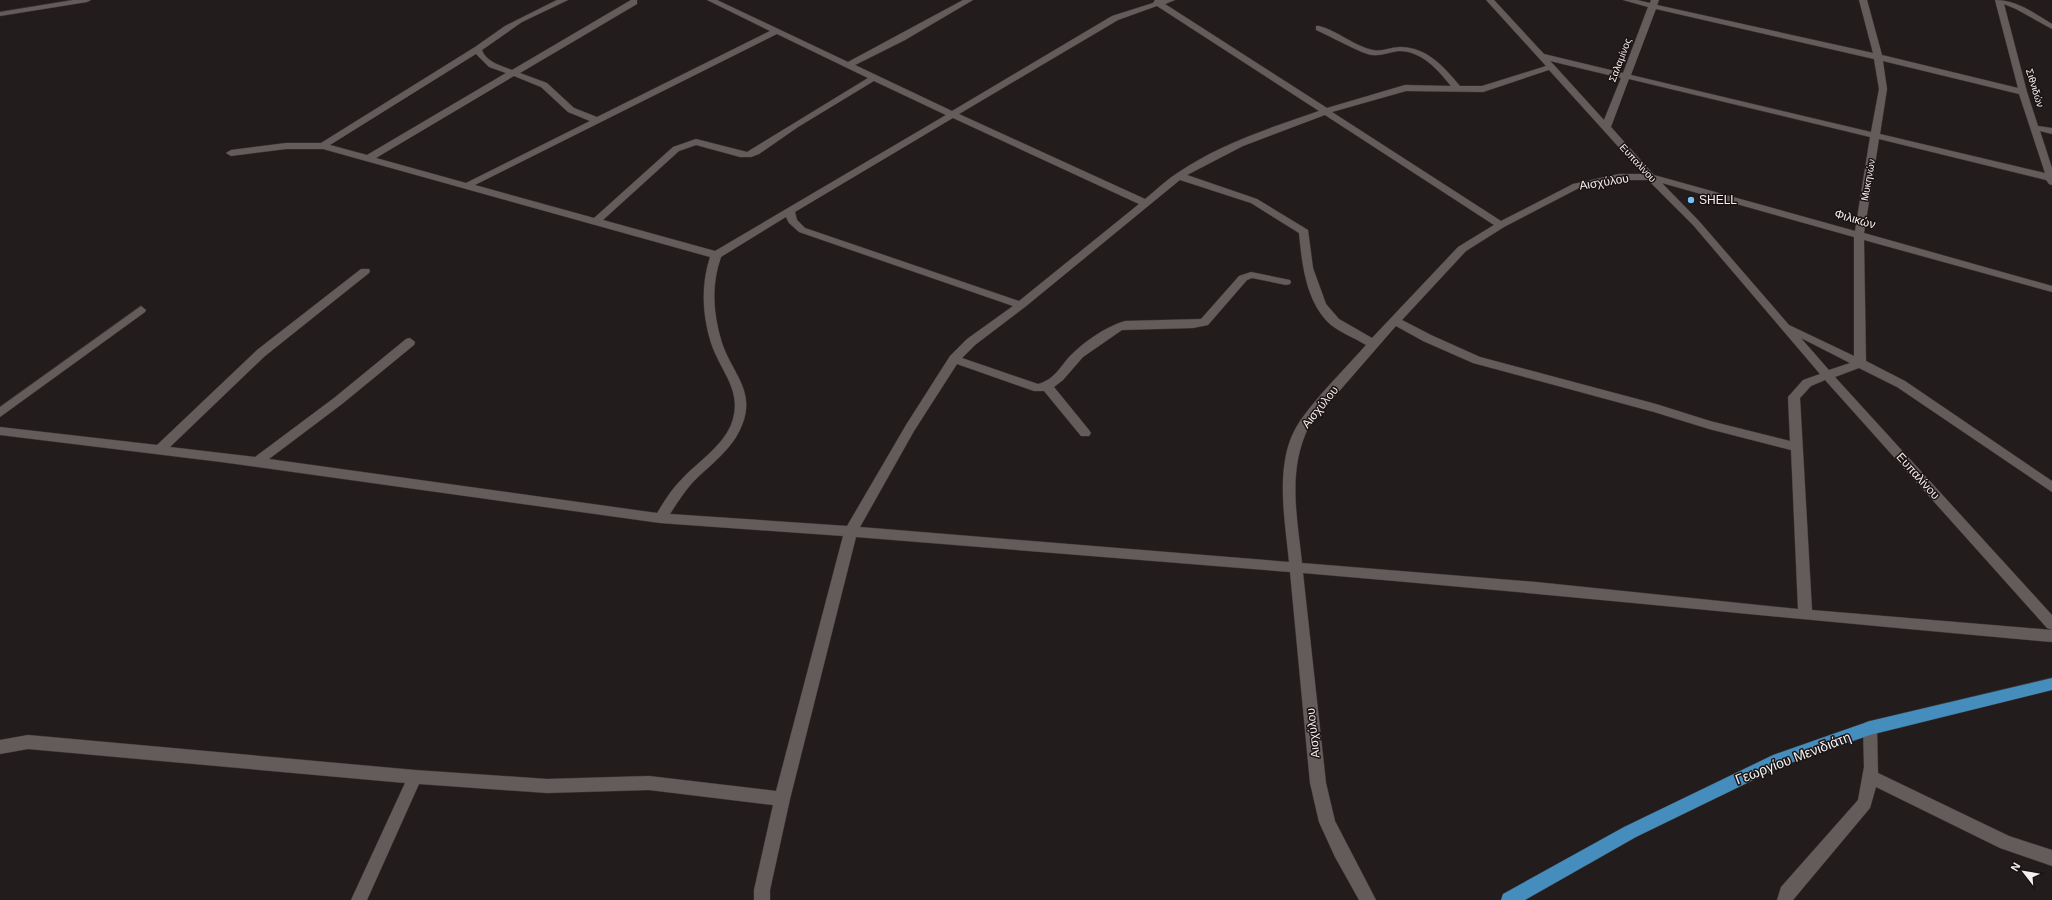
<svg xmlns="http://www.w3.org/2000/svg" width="2052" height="900" font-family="Arial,sans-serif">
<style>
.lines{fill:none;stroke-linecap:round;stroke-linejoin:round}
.minor-casing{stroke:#3b3635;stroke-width:1}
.major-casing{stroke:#3b3635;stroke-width:1}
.minor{fill:#645b5b;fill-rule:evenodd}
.major{fill:#448dbd;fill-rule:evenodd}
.poi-dot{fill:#77c0f7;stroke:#1a1313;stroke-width:1.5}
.labels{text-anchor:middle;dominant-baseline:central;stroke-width:3;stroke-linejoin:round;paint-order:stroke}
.far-street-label{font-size:10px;fill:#f5f0ef;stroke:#1a1313}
.street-label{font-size:12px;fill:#f5f0ef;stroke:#1a1313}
.poi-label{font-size:12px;fill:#f5f0ef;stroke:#1a1313;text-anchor:start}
.near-street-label{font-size:14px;fill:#f5f0ef;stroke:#1a1313}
</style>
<rect width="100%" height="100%" fill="#231c1c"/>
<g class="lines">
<g class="minor-casing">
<g id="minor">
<path d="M 73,0 L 91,0 L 87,2 L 0,16 L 0,12 Z"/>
<path d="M 557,0 L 568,0 L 522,22 L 482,50 C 486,62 502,66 512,70 L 631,0 L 637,0 L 637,4 L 520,73 L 547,83 L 574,108 L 597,117 L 770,31 L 707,0 L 717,0 L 848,62 L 963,0 L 973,0 L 905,40 L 855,65 L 952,111 L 1112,16 L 1153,3 L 1155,0 L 1175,0 L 1165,4 L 1327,108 L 1405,85 L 1451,86 C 1438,70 1422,51 1399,51 C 1390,52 1381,56 1372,55 C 1364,55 1326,34 1316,30 L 1316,26 L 1319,26 C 1336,30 1356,47 1373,50 C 1381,52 1392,47 1400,47 C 1427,47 1444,67 1460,86 L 1482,86 L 1546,66 L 1486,0 L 1494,0 L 1544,54 L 1623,73 L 1648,7 L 1623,0 L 1637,0 L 1650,3 L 1651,0 L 1659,0 L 1657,5 L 1873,53 L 1859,0 L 1867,0 L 1882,55 L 2018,88 L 1995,0 C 2017,0 2034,13 2052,24 L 2052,29 L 2016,9 L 2004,4 L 2027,92 L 2038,126 L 2052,128 L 2052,134 L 2040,131 L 2052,168 L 2052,185 L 2049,184 L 2046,180 L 1879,139 L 1864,233 L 2052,286 L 2052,292 L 1864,240 L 1866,361 L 1905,381 L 2052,481 L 2052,492 L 1897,387 L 1859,368 L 1835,377 L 2052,615 L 2052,630 L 2047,628 L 1825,380 L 1811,386 L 1800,398 L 1812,610 L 2052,630 L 2052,642 C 1802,620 1553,594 1303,573 L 1326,783 L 1335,821 L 1376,900 L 1359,900 L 1335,857 L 1319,822 L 1310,783 L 1290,572 L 856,537 L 790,799 L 770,890 L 770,900 L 754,900 L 754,890 L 773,805 L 649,790 L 547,793 L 419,784 L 367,900 L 351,900 L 405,783 L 28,749 L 0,754 L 0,740 L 28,735 L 415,770 L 547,779 L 649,776 L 776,791 L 843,536 L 660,523 L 221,462 L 0,435 L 0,427 L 157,445 L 257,350 L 361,269 L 369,269 L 370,271 L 369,273 L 265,356 L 170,447 L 255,457 L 334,398 L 406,339 L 410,338 L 415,342 L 414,345 L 342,404 L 269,459 L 657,513 C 664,502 671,490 680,481 C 696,463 721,448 731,425 C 744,391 721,373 711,343 C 702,314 701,285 710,257 L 323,149 L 286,149 L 231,156 L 226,153 L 231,150 L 286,143 L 321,143 L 475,47 L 505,26 ZM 1157,6 L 1319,111 C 1270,128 1219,144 1176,174 C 1165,181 1155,191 1145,199 L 959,114 L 1118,20 ZM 1656,9 L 1874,59 L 1879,89 L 1871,132 L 1631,75 ZM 777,34 L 868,78 L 747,152 L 696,139 L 673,147 L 594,218 L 475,185 ZM 476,54 L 489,67 L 506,73 L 367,155 L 330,145 ZM 1550,61 L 1621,78 L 1604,120 L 1554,65 ZM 1883,61 L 2019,94 L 2045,173 L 1880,134 L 1887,89 ZM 1549,70 L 1643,174 L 1619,174 L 1573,184 L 1501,221 L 1332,112 L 1406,91 L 1483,92 ZM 514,76 L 541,87 L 568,112 L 590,121 L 466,183 L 376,158 ZM 1629,79 L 1870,137 L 1855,231 L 1654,175 L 1611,127 ZM 874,81 L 946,115 L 715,251 L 603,220 L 679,151 L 696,145 L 740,157 L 751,157 L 759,154 L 798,127 ZM 1325,115 L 1494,225 L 1458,247 L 1372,338 L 1339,319 L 1326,304 L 1313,268 L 1308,230 L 1257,199 L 1187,175 L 1243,146 ZM 953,118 L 1139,204 L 1019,301 L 805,228 L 797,220 L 795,212 ZM 1180,180 L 1251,203 L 1299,233 C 1302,264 1306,303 1331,325 C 1341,333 1355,338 1366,345 C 1345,369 1318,395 1300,421 C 1273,460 1285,518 1289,562 L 860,527 L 914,431 L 957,364 L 1034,391 L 1044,391 L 1081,436 L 1089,436 L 1091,433 L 1089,430 L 1054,387 L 1063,380 L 1083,357 L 1122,330 L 1193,328 L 1208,325 L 1247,280 L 1252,278 L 1286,285 L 1290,284 L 1291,282 L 1290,280 L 1251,272 L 1239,276 L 1201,319 L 1125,321 C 1105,327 1085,341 1070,356 C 1060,367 1054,380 1038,384 L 962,358 L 975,345 L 1025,307 ZM 1619,180 L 1648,180 L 1693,225 L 1820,374 L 1803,380 L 1788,397 L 1790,441 L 1710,421 L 1656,404 L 1480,357 L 1431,335 L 1402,320 L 1466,251 L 1504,227 L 1579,188 ZM 1662,183 L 1854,237 L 1854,356 L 1789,325 L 1699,221 ZM 786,217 L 789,223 L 799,232 L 1013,306 L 967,339 L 950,356 L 906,425 L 847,526 L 670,514 C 677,503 684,492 693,482 C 711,464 733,449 742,425 C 756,391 732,373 722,343 C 713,314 711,285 721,257 ZM 1396,326 L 1423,341 L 1473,363 L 1654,412 L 1709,429 L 1791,450 L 1798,609 L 1536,582 L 1302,563 C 1297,515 1287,471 1309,426 ZM 1801,338 L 1850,363 L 1829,370 Z"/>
<path d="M 141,306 L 146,310 L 145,312 L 0,417 L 0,407 Z"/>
<path d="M 1870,721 L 1875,723 L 1877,728 L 1878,773 L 2009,836 L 2052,850 L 2052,866 L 2000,848 L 1876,787 L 1870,808 L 1793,900 L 1777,900 L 1781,887 L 1858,800 L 1864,767 L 1863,728 L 1865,723 Z"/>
</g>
</g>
<g class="major-casing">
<path id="major" d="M 2052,678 L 2052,690 L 1870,735 L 1782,766 L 1636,837 L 1525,900 L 1501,900 L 1503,894 L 1624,827 L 1773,755 L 1870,721 Z"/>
</g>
<use href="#minor" class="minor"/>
<use href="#major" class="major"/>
</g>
<circle class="poi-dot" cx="1691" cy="200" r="4"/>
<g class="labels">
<g class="far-street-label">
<text transform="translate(1620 60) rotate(-69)">Σαλαμίνος</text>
<text transform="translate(2035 88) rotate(73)">Σιθνιδών</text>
<text transform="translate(1638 163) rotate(47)">Ευπαλίνου</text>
<text transform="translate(1868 180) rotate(-80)">Μυκηνών</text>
</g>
<g class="street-label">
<text transform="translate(1604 182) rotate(-9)">Αισχύλου</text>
<text transform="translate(1855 219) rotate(16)">Φιλικών</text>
<text transform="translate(1320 407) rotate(-51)">Αισχύλου</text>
<text transform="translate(1918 476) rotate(48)">Ευπαλίνου</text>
<text transform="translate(1313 733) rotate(-96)">Αισχύλου</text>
</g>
<g class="poi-label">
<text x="1699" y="200">SHELL</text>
</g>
<g class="near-street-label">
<text transform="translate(1793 758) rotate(-21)">Γεωργίου Μενιδιάτη</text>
</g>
</g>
<g transform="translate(2024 872) rotate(301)" stroke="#1a1313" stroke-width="3" paint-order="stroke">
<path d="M0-3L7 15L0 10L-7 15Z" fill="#f5f0ef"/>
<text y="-6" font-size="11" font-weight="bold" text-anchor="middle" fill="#f5f0ef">N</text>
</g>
</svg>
